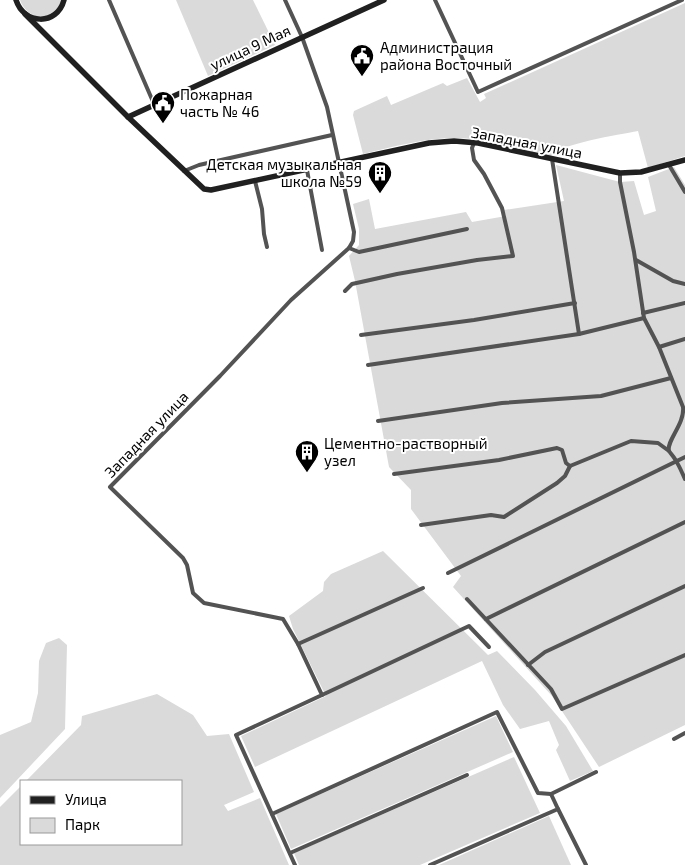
<svg xmlns="http://www.w3.org/2000/svg" width="685" height="865" font-family="'Exo 2',sans-serif">
<style>
.green{fill:#dadada}
.lines{fill:none;stroke-linecap:round;stroke-linejoin:round}
.street{stroke:#535353;stroke-width:4}
.secondary{stroke:#202020;stroke-width:5.5}
.labels{text-anchor:middle;dominant-baseline:central;stroke-width:4;stroke-linejoin:round;paint-order:stroke}
.street-label{font-size:15px;fill:#000;stroke:#fff}
.poi-label{font-size:15px;fill:#000;stroke:#fff;text-anchor:start}
</style>
<rect width="100%" height="100%" fill="#fff"/>
<g class="green">
<path d="M 20,0 L 62,0 C 60,3 59,8 56,11 C 43,23 25,15 20,0 Z"/>
<path d="M 176,0 L 253,0 L 275,45 L 208,76 Z"/>
<path d="M 685,3 L 685,156 L 648,168 L 638,131 C 618,135 561,143 550,157 C 519,149 487,138 455,138 C 424,138 393,147 363,154 L 353,115 L 354,111 L 387,96 L 391,105 L 443,83 L 447,86 L 467,78 L 480,102 L 486,98 L 484,94 Z"/>
<path d="M 556,165 L 620,182 L 634,181 L 644,215 L 656,211 L 648,177 L 674,167 L 685,185 L 685,725 L 599,767 L 552,696 L 453,587 L 461,576 L 411,509 L 411,490 L 389,467 L 355,281 L 349,256 L 359,245 L 359,229 L 353,204 L 369,199 L 375,229 L 466,212 L 472,222 L 506,216 L 504,210 L 564,201 Z"/>
<path d="M 383,551 L 488,655 L 497,651 L 535,690 L 566,726 L 593,771 L 570,781 L 556,750 L 559,745 L 549,721 L 520,729 L 503,705 L 482,661 L 255,767 L 241,736 L 326,696 L 293,629 L 289,616 L 323,591 L 324,582 L 331,574 Z"/>
<path d="M 59,638 L 67,645 L 65,729 L 0,798 L 0,735 L 31,722 L 38,693 L 39,661 L 46,643 Z"/>
<path d="M 157,694 L 193,715 L 207,736 L 229,734 L 254,792 L 224,805 L 228,811 L 260,798 L 289,865 L 0,865 L 0,807 L 21,786 L 21,844 L 181,844 L 181,781 L 26,781 L 81,725 L 82,716 Z"/>
<path d="M 496,716 L 513,752 L 291,849 L 276,814 Z"/>
<path d="M 514,757 L 540,813 L 420,865 L 299,865 L 294,853 Z"/>
<path d="M 549,816 L 571,865 L 439,865 Z"/>
</g>
<g class="lines">
<g class="street">
<path d="M 109,0 L 154,104"/>
<path d="M 285,0 L 302,37 L 327,107 L 354,232 L 353,241 L 349,248 L 291,300 L 220,376 L 110,487 L 183,558 L 187,565 L 193,593 L 204,603 L 283,619 L 298,644 L 322,695 L 236,735 L 295,865"/>
<path d="M 435,0 L 478,92 L 682,0"/>
<path d="M 552,159 L 579,334"/>
<path d="M 669,165 L 685,192"/>
<path d="M 307,170 L 322,250"/>
<path d="M 184,171 L 199,165 L 332,135"/>
<path d="M 620,173 L 620,182 L 634,252 L 644,318 L 659,347 L 683,407 C 685,424 666,441 669,451 C 671,454 675,458 676,461 C 680,467 682,473 685,479"/>
<path d="M 255,181 L 262,209 L 264,234 L 267,247"/>
<path d="M 349,248 L 359,252 L 467,229"/>
<path d="M 636,260 L 673,281 L 685,284"/>
<path d="M 345,291 L 352,284 L 397,274 L 477,260 L 513,256 L 502,208 L 484,174 L 474,160 L 472,148 L 474,143"/>
<path d="M 643,313 L 685,303"/>
<path d="M 361,335 L 474,320 L 575,303"/>
<path d="M 659,347 L 685,339"/>
<path d="M 368,365 L 579,334 L 644,318"/>
<path d="M 378,421 L 502,403 L 601,396 L 671,378"/>
<path d="M 394,474 L 499,460 L 557,448 L 562,450 L 566,463 L 570,466 L 631,441 L 658,443 L 669,451"/>
<path d="M 421,525 L 491,515 L 504,517 L 557,483 L 565,476 L 570,466"/>
<path d="M 448,573 L 685,457"/>
<path d="M 467,599 L 551,689 L 562,709 L 685,655"/>
<path d="M 486,619 L 685,522"/>
<path d="M 298,644 L 423,588"/>
<path d="M 528,665 L 545,652 L 685,586"/>
<path d="M 322,695 L 469,626 L 489,647"/>
<path d="M 674,739 L 685,733"/>
<path d="M 558,809 L 586,865"/>
<path d="M 272,814 L 497,712 L 538,793 L 551,794"/>
<path d="M 290,853 L 467,775"/>
<path d="M 430,865 L 558,809 L 551,794 L 596,772"/>
</g>
<g class="secondary">
<path d="M 16,0 C 24,25 57,26 64,0"/>
<path d="M 25,14 L 128,117 L 204,189 L 211,190 L 429,143 L 454,141 L 478,143 L 620,173 L 641,172 L 685,160"/>
<path d="M 128,117 L 384,0"/>
</g>
</g>
<defs>
<g id="civic-pin" transform="scale(1.25)"><path d="M0 17L-7.5 6A9.5 9.5 0 1 1 7.5 6Z" fill="#000" stroke="#fff"/><path d="M-.6-6.5H3V-4.5H.6V-3L4-1V1h2V6H-6V1h2V-1L-.6-3ZM-1.2 2.5V6h2.4V2.5Z" fill="#fff"/></g>
<g id="building-pin" transform="scale(1.25)"><path d="M0 17L-7.5 6A9.5 9.5 0 1 1 7.5 6Z" fill="#000" stroke="#fff"/><path d="M-4-6H4V6H1V3H-1V6H-4ZM-2.5-4.3h1.7v1.8h-1.7ZM.8-4.3h1.7v1.8H.8ZM-2.5-1h1.7V.8h-1.7ZM.8-1h1.7V.8H.8Z" fill="#fff"/></g>
</defs>
<g fill-rule="evenodd">
<use href="#civic-pin" x="362" y="56"/>
<use href="#civic-pin" x="163" y="103"/>
<use href="#building-pin" x="380" y="173"/>
<use href="#building-pin" x="307" y="452"/>
</g>
<g class="labels">
<g class="street-label">
<text transform="translate(250 47) rotate(-25)">улица 9 Мая</text>
<text transform="translate(527 142) rotate(11)">Западная улица</text>
<text transform="translate(146 434) rotate(-46)">Западная улица</text>
</g>
<g class="poi-label">
<text x="380" y="47">Администрация<tspan x="380" dy="17">района Восточный</tspan></text>
<text x="180" y="94">Пожарная<tspan x="180" dy="17">часть № 46</tspan></text>
<text x="362" y="164" text-anchor="end">Детская музыкальная<tspan x="362" dy="17">школа №59</tspan></text>
<text x="324" y="443">Цементно-растворный<tspan x="324" dy="17">узел</tspan></text>
</g>
</g>
<rect x="20" y="780" width="162" height="65" fill="#ffffff" stroke="#999999"/>
<rect x="30" y="796" width="25" height="8" fill="#202020" stroke="#999999"/>
<text x="65" y="805" font-size="15" fill="#000000">Улица</text>
<rect x="30" y="818" width="25" height="15" fill="#dadada" stroke="#999999"/>
<text x="65" y="830" font-size="15" fill="#000000">Парк</text>
</svg>
